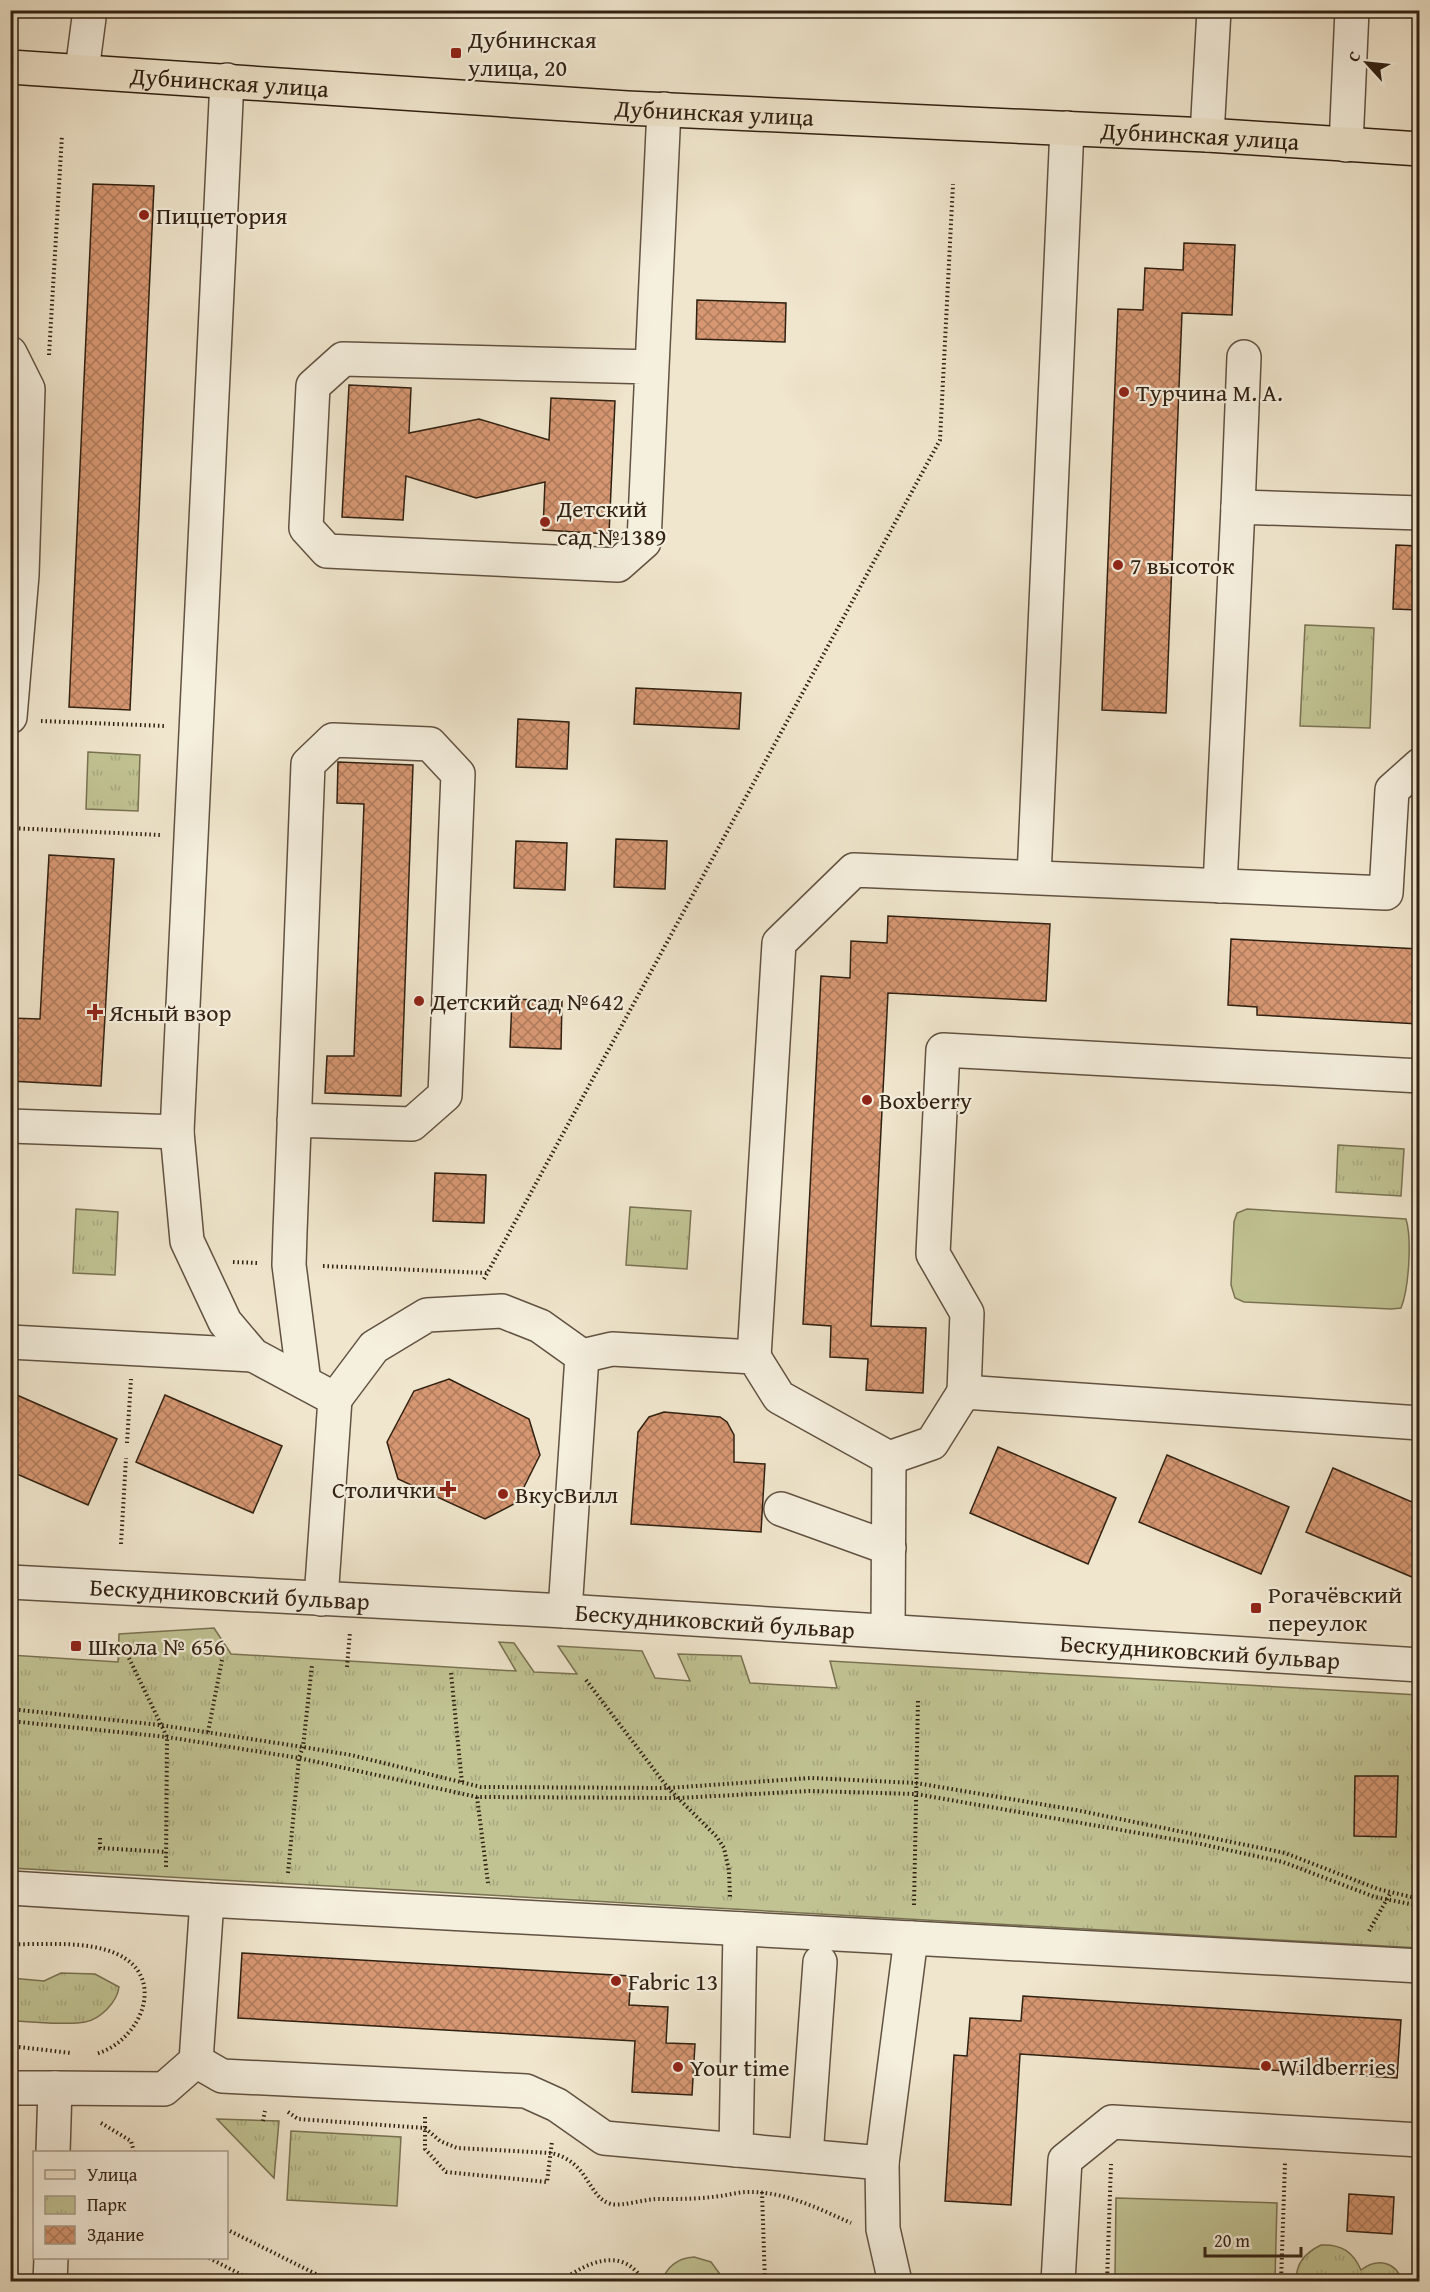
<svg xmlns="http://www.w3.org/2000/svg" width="1430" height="2292" font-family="'Gentium Book Plus',serif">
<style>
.grass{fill:#c1c393;stroke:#797252;stroke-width:1.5}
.park{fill:url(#park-tufts);stroke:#797252;stroke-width:1.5}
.building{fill:url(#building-cross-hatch);stroke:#312112;stroke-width:1.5}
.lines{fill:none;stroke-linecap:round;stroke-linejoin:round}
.minor-casing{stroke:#615241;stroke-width:36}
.major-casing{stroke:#312112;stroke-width:36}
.path{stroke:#312112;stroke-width:4;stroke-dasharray:1.5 3;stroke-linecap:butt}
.minor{stroke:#f5efde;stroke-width:33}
.major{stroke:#f0e6cd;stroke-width:33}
.poi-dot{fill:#8f2418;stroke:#f5efde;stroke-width:2}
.labels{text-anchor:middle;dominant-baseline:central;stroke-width:4.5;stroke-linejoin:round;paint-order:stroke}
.poi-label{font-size:24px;fill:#312112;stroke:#f5efde;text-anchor:start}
.street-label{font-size:24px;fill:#312112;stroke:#f5efde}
</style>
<defs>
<pattern id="park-tufts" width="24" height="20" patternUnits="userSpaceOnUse" patternTransform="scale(1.5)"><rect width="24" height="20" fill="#c1c393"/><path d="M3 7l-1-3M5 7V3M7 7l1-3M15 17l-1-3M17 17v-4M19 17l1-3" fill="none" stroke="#a6a77e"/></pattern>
<pattern id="building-cross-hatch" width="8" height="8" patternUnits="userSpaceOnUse" patternTransform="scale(1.5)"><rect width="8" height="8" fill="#d69772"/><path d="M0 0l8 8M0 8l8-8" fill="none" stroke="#ae7b5c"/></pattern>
</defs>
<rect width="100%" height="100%" fill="#f0e6cd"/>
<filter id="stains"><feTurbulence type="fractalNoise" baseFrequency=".00333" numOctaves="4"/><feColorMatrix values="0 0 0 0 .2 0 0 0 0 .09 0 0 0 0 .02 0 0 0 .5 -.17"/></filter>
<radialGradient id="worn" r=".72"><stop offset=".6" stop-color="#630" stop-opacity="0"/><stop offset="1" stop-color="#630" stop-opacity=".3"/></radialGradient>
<g class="grass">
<path d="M 1247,1209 L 1406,1219 C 1412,1239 1409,1288 1401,1308 L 1391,1309 L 1244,1302 L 1235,1298 L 1231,1285 L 1234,1222 L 1237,1213 Z"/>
<path d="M 1116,2198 L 1277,2203 L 1275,2279 L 1115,2275 Z"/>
<path d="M 694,2257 L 711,2262 L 725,2281 L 662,2281 C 667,2267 678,2258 694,2257 Z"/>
</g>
<g class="park">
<path d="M 1305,625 L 1374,628 L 1370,728 L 1300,726 Z"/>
<path d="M 88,752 L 140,755 L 138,811 L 86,809 Z"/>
<path d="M 1338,1145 L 1404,1149 L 1401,1196 L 1336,1192 Z"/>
<path d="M 630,1207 L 691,1211 L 687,1269 L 626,1265 Z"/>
<path d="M 76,1209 L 118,1212 L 115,1275 L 73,1273 Z"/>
<path d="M 214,1628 L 231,1654 L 516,1671 L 499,1642 L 514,1643 L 534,1672 L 577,1674 L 558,1646 L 642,1651 L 655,1678 L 690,1681 L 678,1654 L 741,1656 L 750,1683 L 837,1688 L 830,1661 L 1419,1695 L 1419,1948 L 11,1868 L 10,1655 L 118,1662 L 119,1634 Z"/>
<path d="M 61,1973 L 95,1974 L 119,1987 C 117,2002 101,2019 85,2022 C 67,2026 31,2021 11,2021 L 11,1978 L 44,1981 Z"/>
<path d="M 217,2119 L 279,2121 L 274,2178 Z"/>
<path d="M 291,2131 L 401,2137 L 397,2206 L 287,2200 Z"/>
<path d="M 1321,2245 C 1342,2244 1353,2252 1361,2270 C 1377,2258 1396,2261 1402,2281 L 1296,2281 C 1296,2263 1305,2253 1321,2245 Z"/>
</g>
<g class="building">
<path d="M 93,184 L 154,186 L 130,710 L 69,707 Z"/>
<path d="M 1184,243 L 1235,245 L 1232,315 L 1182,313 L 1166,713 L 1102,710 L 1118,309 L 1143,310 L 1145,268 L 1183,270 Z"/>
<path d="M 697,300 L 786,303 L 785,342 L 696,339 Z"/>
<path d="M 349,385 L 411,388 L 409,433 L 479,419 L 549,440 L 551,398 L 615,401 L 609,534 L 543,530 L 545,482 L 476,498 L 406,476 L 403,520 L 342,517 Z"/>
<path d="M 1396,545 L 1419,546 L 1419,610 L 1393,609 Z"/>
<path d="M 636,688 L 741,693 L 739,729 L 634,724 Z"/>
<path d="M 518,719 L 569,722 L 567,769 L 516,767 Z"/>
<path d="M 338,762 L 413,765 L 401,1096 L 325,1093 L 327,1056 L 354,1056 L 364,804 L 337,803 Z"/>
<path d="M 616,839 L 667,841 L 665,889 L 614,887 Z"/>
<path d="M 516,841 L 567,843 L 565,890 L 514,888 Z"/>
<path d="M 49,855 L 114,859 L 101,1086 L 10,1081 L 10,1018 L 40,1019 Z"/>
<path d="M 888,916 L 1050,924 L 1046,1001 L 888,993 L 871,1326 L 926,1328 L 923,1393 L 866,1390 L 868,1359 L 830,1357 L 831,1326 L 803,1324 L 821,976 L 850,978 L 851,941 L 887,943 Z"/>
<path d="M 1231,939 L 1419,949 L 1419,1024 L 1257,1015 L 1257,1007 L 1228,1005 Z"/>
<path d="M 512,999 L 562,1001 L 561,1049 L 510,1047 Z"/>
<path d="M 435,1173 L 486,1175 L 484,1223 L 433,1221 Z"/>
<path d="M 449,1379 L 529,1419 L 540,1455 L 516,1503 L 485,1519 L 398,1479 L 387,1442 L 414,1391 Z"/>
<path d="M 10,1392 L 117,1439 L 88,1505 L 10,1471 Z"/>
<path d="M 165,1395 L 282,1446 L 253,1513 L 136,1462 Z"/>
<path d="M 664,1412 L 720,1417 L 727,1422 L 734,1435 L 734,1462 L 765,1464 L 761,1532 L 631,1524 L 638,1432 L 649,1417 Z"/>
<path d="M 998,1447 L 1116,1498 L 1088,1564 L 970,1513 Z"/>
<path d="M 1167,1455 L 1289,1507 L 1261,1574 L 1139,1522 Z"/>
<path d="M 1333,1468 L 1419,1505 L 1419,1580 L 1306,1532 Z"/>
<path d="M 1355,1776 L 1398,1776 L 1396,1837 L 1354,1836 Z"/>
<path d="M 242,1953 L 631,1976 L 629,2005 L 668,2007 L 666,2043 L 695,2044 L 692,2095 L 632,2092 L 635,2041 L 238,2018 Z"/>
<path d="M 1023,1996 L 1401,2020 L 1397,2078 L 1020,2054 L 1011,2205 L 945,2201 L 954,2055 L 967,2056 L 970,2018 L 1021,2021 Z"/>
<path d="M 1349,2194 L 1394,2197 L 1392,2234 L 1347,2231 Z"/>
</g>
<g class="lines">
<g class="minor-casing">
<g id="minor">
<path d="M 82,71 L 90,10"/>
<path d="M 227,80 L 177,1132 L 187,1241 L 225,1322 L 253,1355 L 335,1399 L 321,1599"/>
<path d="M 1207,135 L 1214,10"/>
<path d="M 1346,145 L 1352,10"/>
<path d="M 10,353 L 28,389 L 22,575 L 10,717"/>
<path d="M 652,367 L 644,542 L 618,565 L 327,551 L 306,528 L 313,386 L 343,359 L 652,367 L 664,109"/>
<path d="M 1238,507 L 1244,357"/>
<path d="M 1034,877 L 1067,128"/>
<path d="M 1220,886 L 1238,507 L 1420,513"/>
<path d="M 294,1120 L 412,1124 L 445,1095 L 458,774 L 430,744 L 333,740 L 308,764 L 290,1232 L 289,1265 L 304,1382"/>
<path d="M 10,1126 L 177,1132"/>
<path d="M 10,1342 L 253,1355"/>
<path d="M 582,1356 L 612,1349 L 754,1357 L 779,1397 L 889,1458 L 932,1443 L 964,1392 L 1420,1423"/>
<path d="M 754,1357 L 779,943 L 854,870 L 1386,893 L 1392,790 L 1420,765"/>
<path d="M 964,1392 L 967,1313 L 933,1254 L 943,1050 L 1420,1076"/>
<path d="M 335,1399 L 374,1347 L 427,1315 L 502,1311 L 540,1326 L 582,1356 L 565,1611"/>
<path d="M 781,1509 L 889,1548"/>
<path id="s1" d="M 10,1582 L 565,1611 L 1420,1665"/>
<path d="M 888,1631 L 889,1458"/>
<path d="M 10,1888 L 207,1900"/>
<path d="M 196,2061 L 222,2076 L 526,2091 L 557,2105 L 604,2138 L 882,2163"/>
<path d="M 10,2088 L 55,2088"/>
<path d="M 736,2150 L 740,1929"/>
<path d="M 53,2152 L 55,2088 L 164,2089 L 196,2061 L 207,1900 L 911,1938"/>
<path d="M 806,2156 L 820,1962"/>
<path d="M 50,2282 L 51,2258"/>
<path d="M 895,2282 L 883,2229 L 882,2163 L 911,1938 L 1420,1966"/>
<path d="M 1058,2282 L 1065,2160 L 1112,2122 L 1420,2140"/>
</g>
</g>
<g class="major-casing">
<g id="major">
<path id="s2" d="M 10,67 L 627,108 L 1207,135 L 1420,149"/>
</g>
</g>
<g class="path">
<path d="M 49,355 L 62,135"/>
<path d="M 41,721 L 165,726"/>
<path d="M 10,828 L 160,835"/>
<path d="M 233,1262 L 258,1263"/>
<path d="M 323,1266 L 487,1273"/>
<path d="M 484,1279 L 940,440 L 953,184"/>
<path d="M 127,1443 L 131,1379"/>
<path d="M 121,1544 L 126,1458"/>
<path d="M 127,1654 L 167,1737 L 166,1867"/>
<path d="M 347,1667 L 350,1632"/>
<path d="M 451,1673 L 462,1783"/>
<path d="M 586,1680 L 668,1788 L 717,1837 L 724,1848 L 729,1871 L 730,1897"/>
<path d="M 10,1709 L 160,1725 L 303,1747 L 351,1755 L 481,1787 L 668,1788 L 811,1778 L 916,1783 L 1076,1810 L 1285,1853 L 1378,1889 L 1420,1899"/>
<path d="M 10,1721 L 167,1737 L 299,1758 L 477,1797 L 679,1798 L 810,1791 L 916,1794 L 1201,1844 L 1283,1862 L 1375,1897 L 1420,1906"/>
<path d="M 208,1732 L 222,1660"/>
<path d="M 477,1797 L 488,1883"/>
<path d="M 100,1838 L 100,1848 L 166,1852"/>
<path d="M 288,1873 L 299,1758 L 303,1747 L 312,1665"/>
<path d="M 914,1905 L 918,1699"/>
<path d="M 1369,1931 L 1391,1892"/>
<path d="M 10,1944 C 44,1945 86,1940 117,1954 C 168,1977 141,2041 96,2054"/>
<path d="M 10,2046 L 71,2053"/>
<path d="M 288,2112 L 298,2119 L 425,2128 L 440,2141 L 457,2148 L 551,2153 C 590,2162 587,2197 611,2204 C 622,2207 647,2198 661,2199 C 681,2199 700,2199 720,2196 C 729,2195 738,2192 747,2192 C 784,2191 817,2208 851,2223"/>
<path d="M 425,2117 L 425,2149 L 446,2172 L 547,2182 L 552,2141"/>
<path d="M 263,2121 L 265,2111"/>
<path d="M 101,2123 L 131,2141 L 134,2152"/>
<path d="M 762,2192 L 765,2282"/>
<path d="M 226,2229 L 332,2282"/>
<path d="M 209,2258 L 242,2275 L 286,2282"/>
<path d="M 560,2282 C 587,2262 623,2245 644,2282"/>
<path d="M 1107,2282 L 1111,2164"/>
<path d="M 1281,2282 L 1285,2163"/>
</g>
<use href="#minor" class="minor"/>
<use href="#major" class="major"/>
</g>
<g class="poi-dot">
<rect x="450" y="47" width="12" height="12" rx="3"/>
<circle cx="144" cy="215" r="6"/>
<circle cx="1124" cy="392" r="6"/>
<circle cx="545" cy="522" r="6"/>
<circle cx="1118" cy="565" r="6"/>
<circle cx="419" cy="1001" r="6"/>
<path d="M92 1003h6v6h6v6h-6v6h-6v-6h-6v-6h6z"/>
<circle cx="867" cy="1100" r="6"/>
<path d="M445 1480h6v6h6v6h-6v6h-6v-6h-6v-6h6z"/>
<circle cx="503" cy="1494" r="6"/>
<rect x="1250" y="1602" width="12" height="12" rx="3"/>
<rect x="70" y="1640" width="12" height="12" rx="3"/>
<circle cx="616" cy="1981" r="6"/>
<circle cx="1266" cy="2066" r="6"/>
<circle cx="678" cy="2067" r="6"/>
</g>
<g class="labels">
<g class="poi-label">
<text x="468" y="39">Дубнинская<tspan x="468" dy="28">улица, 20</tspan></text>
<text x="156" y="215">Пиццетория</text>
<text x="1136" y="392">Турчина М. А.</text>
<text x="557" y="508">Детский<tspan x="557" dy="28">сад №1389</tspan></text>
<text x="1130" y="565">7 высоток</text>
<text x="431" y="1001">Детский сад №642</text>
<text x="109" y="1012">Ясный взор</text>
<text x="879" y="1100">Boxberry</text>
<text x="436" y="1489" text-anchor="end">Столички</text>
<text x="515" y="1494">ВкусВилл</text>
<text x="1268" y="1594">Рогачёвский<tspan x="1268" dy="28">переулок</tspan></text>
<text x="88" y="1646">Школа № 656</text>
<text x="628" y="1981">Fabric 13</text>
<text x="1278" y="2066">Wildberries</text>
<text x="690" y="2067">Your time</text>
</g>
<g class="street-label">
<text stroke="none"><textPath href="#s2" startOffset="220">Дубнинская улица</textPath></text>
<text stroke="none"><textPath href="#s2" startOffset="706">Дубнинская улица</textPath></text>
<text stroke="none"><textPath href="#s2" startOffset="1192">Дубнинская улица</textPath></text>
<text stroke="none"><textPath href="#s1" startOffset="220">Бескудниковский бульвар</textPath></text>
<text stroke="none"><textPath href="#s1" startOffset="706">Бескудниковский бульвар</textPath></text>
<text stroke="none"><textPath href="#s1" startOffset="1192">Бескудниковский бульвар</textPath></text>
</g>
</g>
<rect width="1430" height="2292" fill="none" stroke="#f0e6cd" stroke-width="36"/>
<rect x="12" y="12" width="1406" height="2268" fill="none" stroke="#312112" stroke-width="3"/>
<rect x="18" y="18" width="1394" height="2256" fill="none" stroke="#312112" stroke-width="1.5"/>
<rect x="33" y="2151" width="195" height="108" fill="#f5efde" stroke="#a79d8c" stroke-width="1.5"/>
<rect x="45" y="2170" width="30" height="9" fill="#f0e6cd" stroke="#a79d8c" stroke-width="1.5"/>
<text x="87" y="2181" font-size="18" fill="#312112">Улица</text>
<rect x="45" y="2196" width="30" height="18" fill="url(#park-tufts)" stroke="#a79d8c" stroke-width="1.5"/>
<text x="87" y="2211" font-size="18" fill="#312112">Парк</text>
<rect x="45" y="2226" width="30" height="18" fill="url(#building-cross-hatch)" stroke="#a79d8c" stroke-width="1.5"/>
<text x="87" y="2241" font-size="18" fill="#312112">Здание</text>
<g transform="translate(1367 63) rotate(297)" stroke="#f5efde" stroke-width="4.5" paint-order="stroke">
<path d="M0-4.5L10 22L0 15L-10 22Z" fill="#312112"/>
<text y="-9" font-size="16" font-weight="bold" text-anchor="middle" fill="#312112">С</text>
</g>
<path d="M1205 2247v9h96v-9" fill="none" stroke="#312112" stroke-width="3"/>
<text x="1214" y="2247" font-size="18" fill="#312112" stroke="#f5efde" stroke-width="4.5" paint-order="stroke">20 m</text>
<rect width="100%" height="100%" filter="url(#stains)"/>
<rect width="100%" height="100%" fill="url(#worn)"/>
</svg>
